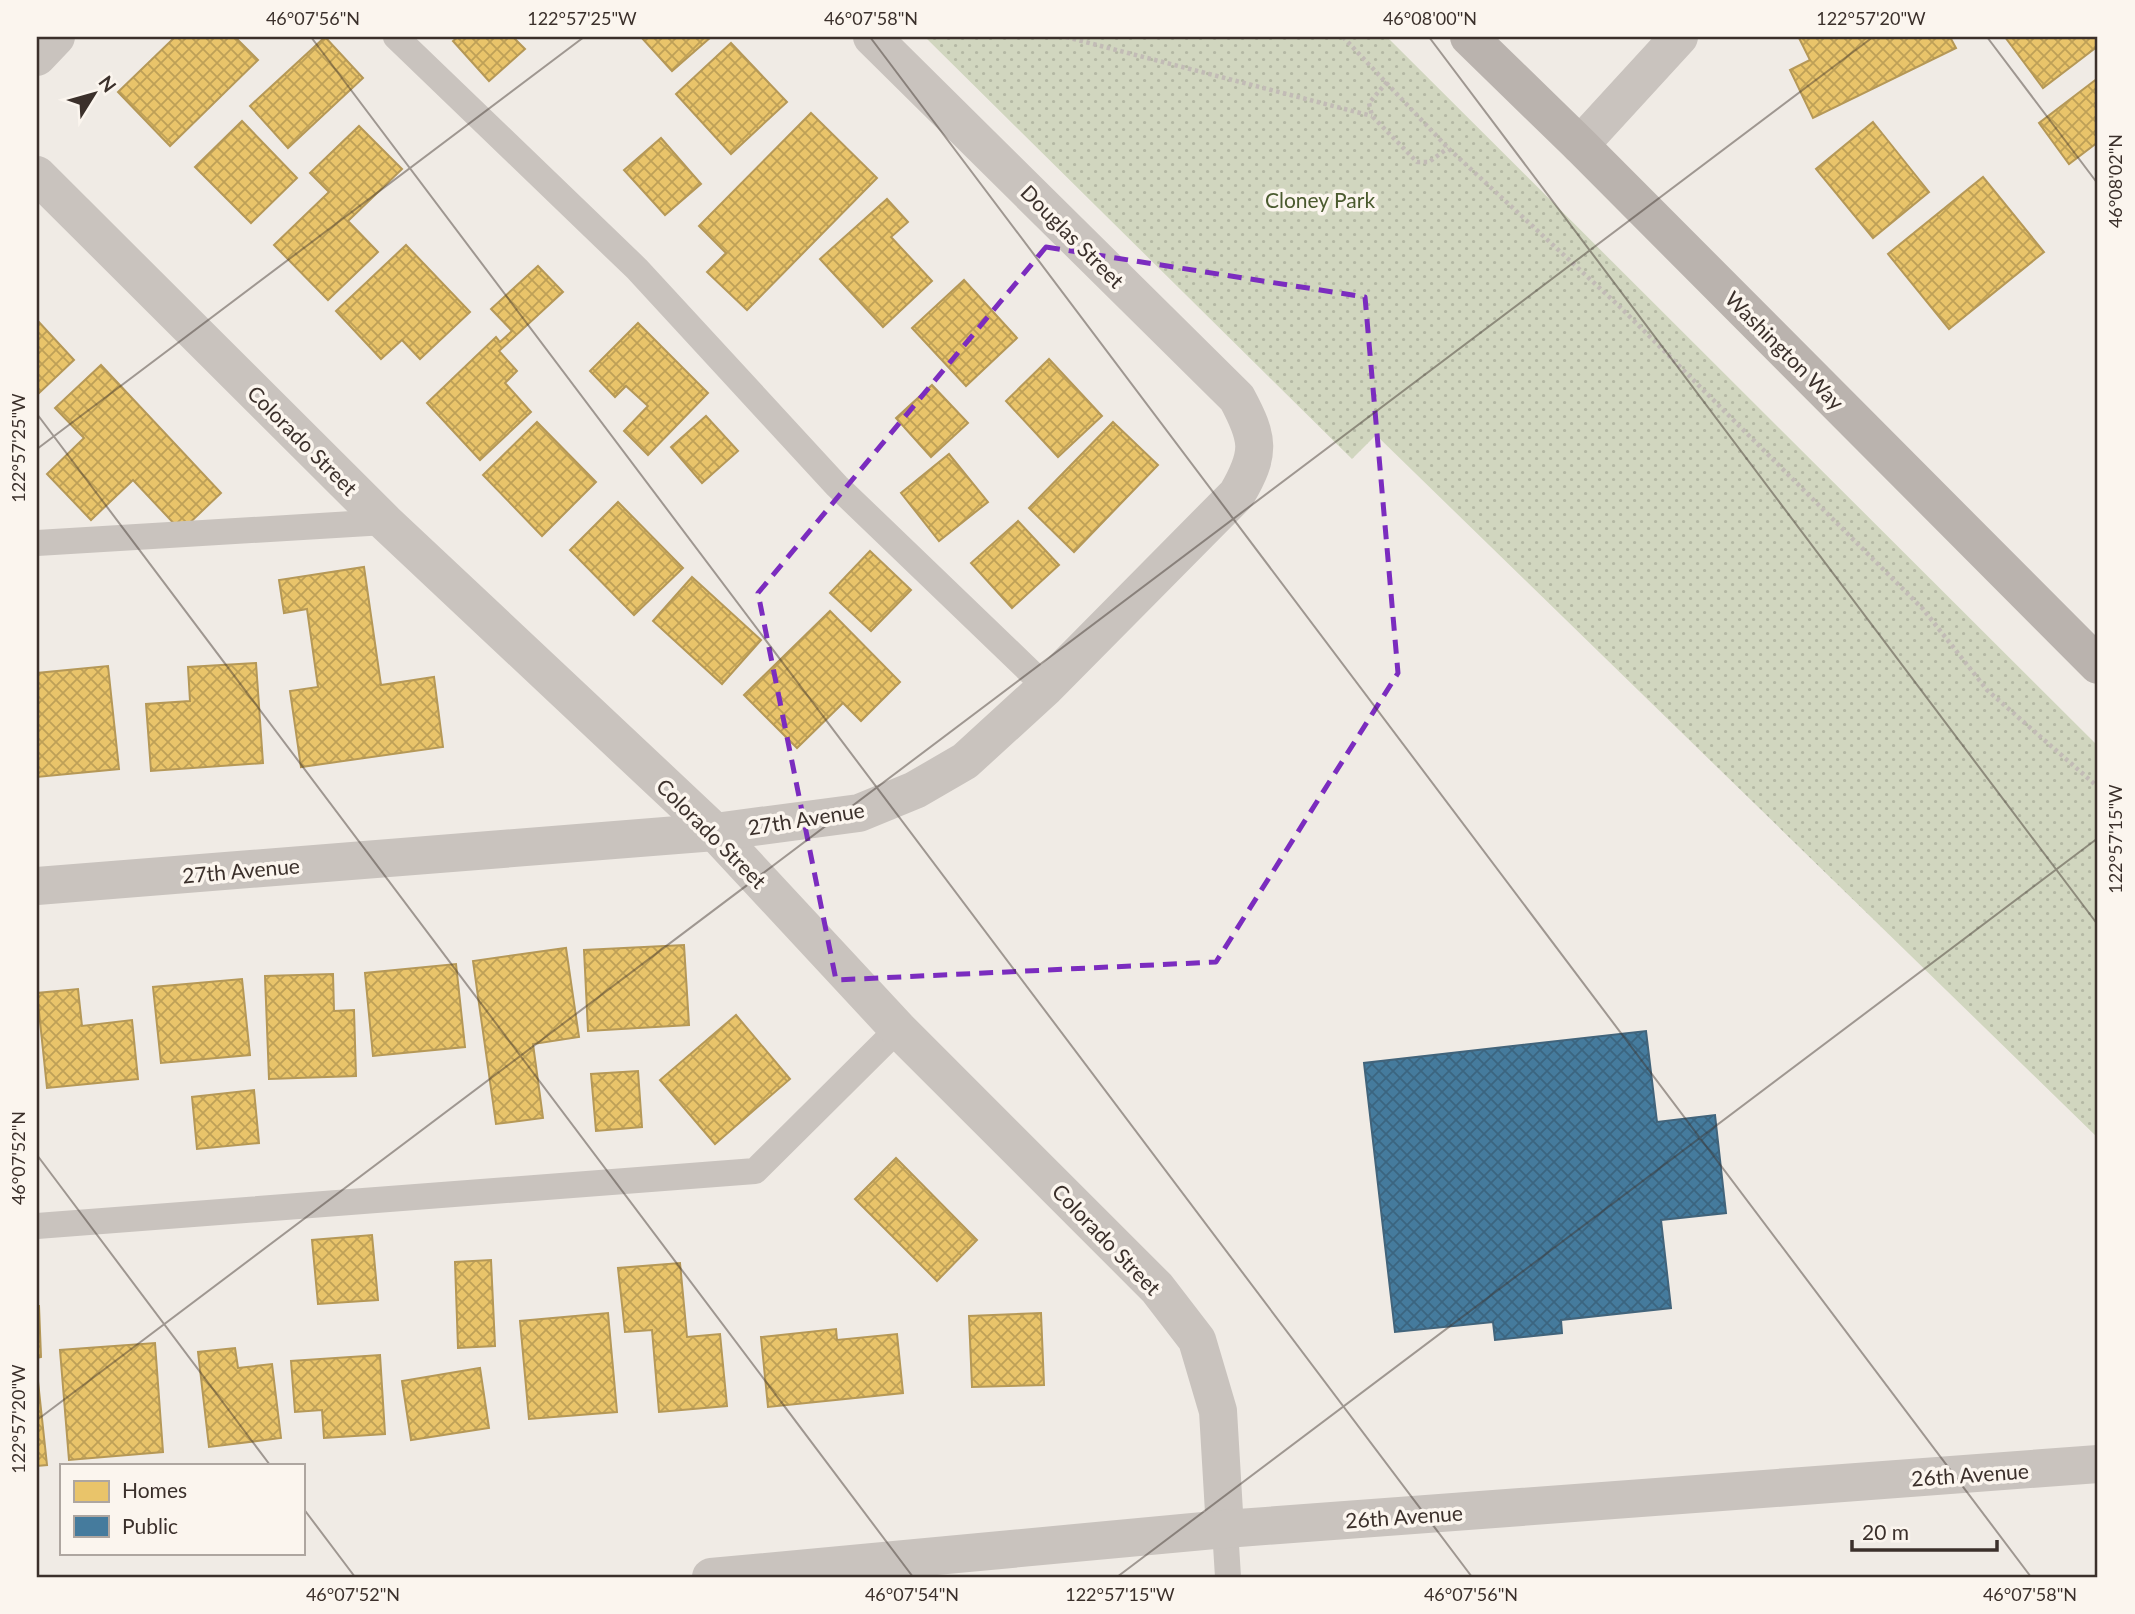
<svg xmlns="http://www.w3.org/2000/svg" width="2135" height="1614" font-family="Lato,sans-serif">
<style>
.grass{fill:url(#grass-dots)}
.homes{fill:url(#homes-cross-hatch);stroke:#b59857;stroke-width:2}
.public{fill:url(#public-cross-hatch);stroke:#42647b;stroke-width:2}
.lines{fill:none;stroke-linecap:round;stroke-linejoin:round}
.path{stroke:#c2bbb6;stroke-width:4.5;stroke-dasharray:3.5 3.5;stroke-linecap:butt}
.lane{stroke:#c9c3be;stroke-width:26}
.street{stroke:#c9c3be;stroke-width:38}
.secondary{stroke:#bab3ae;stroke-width:38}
.marked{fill:none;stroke:#7b2cbf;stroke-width:5;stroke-dasharray:14 9;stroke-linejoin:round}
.ticks{fill:none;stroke:#3b302b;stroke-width:2;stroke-opacity:0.45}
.labels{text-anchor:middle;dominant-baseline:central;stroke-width:7;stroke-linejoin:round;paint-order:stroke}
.park-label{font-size:21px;fill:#4a5a2e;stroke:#fbf5ee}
.street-label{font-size:21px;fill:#3b302b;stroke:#fbf5ee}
.neatline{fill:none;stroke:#3b302b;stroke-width:2.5}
.ticks-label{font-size:18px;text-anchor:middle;fill:#3b302b}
</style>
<defs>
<pattern id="grass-dots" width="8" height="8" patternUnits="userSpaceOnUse" patternTransform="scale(1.75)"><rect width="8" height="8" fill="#d1d6bf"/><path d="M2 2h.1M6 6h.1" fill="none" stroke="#b4b8a4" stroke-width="1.8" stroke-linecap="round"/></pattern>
<pattern id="homes-cross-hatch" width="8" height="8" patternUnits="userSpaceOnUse" patternTransform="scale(1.75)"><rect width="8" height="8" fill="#e9c46a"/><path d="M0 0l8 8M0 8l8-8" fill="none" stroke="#bea057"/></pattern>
<pattern id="public-cross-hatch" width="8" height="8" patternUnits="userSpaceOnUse" patternTransform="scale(1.75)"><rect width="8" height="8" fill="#457b9d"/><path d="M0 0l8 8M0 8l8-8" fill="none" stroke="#3b6580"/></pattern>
</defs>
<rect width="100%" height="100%" fill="#f0ebe5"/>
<path class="grass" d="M 925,37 L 1387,37 L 2098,746 L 2098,1138 L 1376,435 L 1352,459 Z"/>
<g class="homes">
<path d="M 175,37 L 235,37 L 258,60 L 170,146 L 118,92 Z"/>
<path d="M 325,37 L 363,78 L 288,148 L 250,106 Z"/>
<path d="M 458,37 L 513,37 L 525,49 L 489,81 L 453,41 Z"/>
<path d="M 641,37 L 711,37 L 672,71 Z"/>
<path d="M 1950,37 L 1956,48 L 1813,118 L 1790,70 L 1810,60 L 1799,38 L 1801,37 Z"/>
<path d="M 2005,37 L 2098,37 L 2098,46 L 2043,88 Z"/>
<path d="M 731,43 L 787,102 L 731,154 L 676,94 Z"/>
<path d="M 2098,78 L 2098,142 L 2069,164 L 2039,123 Z"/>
<path d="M 811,113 L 877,178 L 747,310 L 707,272 L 726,253 L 699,226 Z"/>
<path d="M 242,121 L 297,178 L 251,223 L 195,167 Z"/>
<path d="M 1873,122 L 1929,192 L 1873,238 L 1816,169 Z"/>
<path d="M 359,126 L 402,169 L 348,221 L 378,252 L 328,300 L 274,245 L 329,192 L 310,173 Z"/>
<path d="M 661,138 L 701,184 L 665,215 L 624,170 Z"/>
<path d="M 1983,177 L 2044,252 L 1949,329 L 1888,254 Z"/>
<path d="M 887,199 L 908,222 L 891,237 L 932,281 L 883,327 L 820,259 Z"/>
<path d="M 406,245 L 470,312 L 420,359 L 402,340 L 381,359 L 336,311 Z"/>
<path d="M 538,266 L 563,292 L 499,351 L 517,371 L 505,383 L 531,412 L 480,460 L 427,403 L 496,337 L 500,342 L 512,331 L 491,309 Z"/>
<path d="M 964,280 L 1017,338 L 966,386 L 912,328 Z"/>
<path d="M 37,320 L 74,360 L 37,395 Z"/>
<path d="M 638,323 L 708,393 L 648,455 L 624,431 L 648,406 L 626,386 L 615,397 L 590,371 Z"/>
<path d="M 1049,359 L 1102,416 L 1058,457 L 1006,401 Z"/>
<path d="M 101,365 L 221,493 L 181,531 L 133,480 L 91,520 L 47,474 L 84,438 L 55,408 Z"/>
<path d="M 932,385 L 968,423 L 931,457 L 896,418 Z"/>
<path d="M 706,416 L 738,451 L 702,483 L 671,447 Z"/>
<path d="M 537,422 L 596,482 L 542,536 L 483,475 Z"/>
<path d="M 1113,422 L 1158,465 L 1074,552 L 1029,508 Z"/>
<path d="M 949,454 L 988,502 L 939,541 L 901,493 Z"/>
<path d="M 618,502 L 683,568 L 634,615 L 570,550 Z"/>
<path d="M 1018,521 L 1059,565 L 1012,608 L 971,563 Z"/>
<path d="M 870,551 L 911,590 L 871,631 L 830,593 Z"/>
<path d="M 364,567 L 381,685 L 434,677 L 443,747 L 301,767 L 290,691 L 318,687 L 307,609 L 284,613 L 279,580 Z"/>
<path d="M 692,577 L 761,640 L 722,684 L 653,621 Z"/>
<path d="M 830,611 L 900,682 L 861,721 L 843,703 L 797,748 L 744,695 Z"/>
<path d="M 256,663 L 263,763 L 151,771 L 146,704 L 190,701 L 188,667 Z"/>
<path d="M 108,666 L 119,769 L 37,777 L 37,673 Z"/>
<path d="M 684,945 L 689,1025 L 588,1031 L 584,950 Z"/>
<path d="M 566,948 L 579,1037 L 533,1044 L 543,1118 L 496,1124 L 473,961 Z"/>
<path d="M 456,964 L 465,1047 L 373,1056 L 365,973 Z"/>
<path d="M 333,974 L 334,1011 L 354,1010 L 356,1076 L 269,1079 L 265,976 Z"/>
<path d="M 242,979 L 250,1055 L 161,1063 L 153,987 Z"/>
<path d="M 78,989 L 82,1026 L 132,1020 L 138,1079 L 47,1088 L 37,993 Z"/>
<path d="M 736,1015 L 790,1079 L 715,1144 L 660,1080 Z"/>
<path d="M 638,1071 L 642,1127 L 596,1131 L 591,1074 Z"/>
<path d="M 254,1090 L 259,1143 L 197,1149 L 192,1097 Z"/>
<path d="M 896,1158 L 977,1240 L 937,1281 L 855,1199 Z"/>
<path d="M 372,1235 L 378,1300 L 318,1304 L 312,1240 Z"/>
<path d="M 491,1260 L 495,1346 L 458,1348 L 455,1262 Z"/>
<path d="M 680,1263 L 687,1337 L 720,1334 L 727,1406 L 659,1412 L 652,1330 L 625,1332 L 618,1268 Z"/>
<path d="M 37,1306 L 39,1306 L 41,1357 L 37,1358 Z"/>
<path d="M 608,1313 L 617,1412 L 529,1419 L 520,1321 Z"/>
<path d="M 1041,1313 L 1044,1385 L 972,1387 L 969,1316 Z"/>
<path d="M 836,1329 L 837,1340 L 897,1334 L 903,1393 L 768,1407 L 761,1337 Z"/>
<path d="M 155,1343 L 163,1452 L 69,1460 L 60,1350 Z"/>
<path d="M 235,1348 L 238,1368 L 272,1364 L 281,1438 L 209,1447 L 198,1352 Z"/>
<path d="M 380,1355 L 385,1434 L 324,1438 L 322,1410 L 295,1412 L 291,1361 Z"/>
<path d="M 480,1368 L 489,1428 L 411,1440 L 402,1381 Z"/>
<path d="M 37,1372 L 47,1465 L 37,1466 Z"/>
</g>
<path class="public" d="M 1646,1031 L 1657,1122 L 1715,1115 L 1726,1213 L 1661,1220 L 1671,1308 L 1561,1320 L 1562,1333 L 1495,1340 L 1493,1322 L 1395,1332 L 1364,1063 Z"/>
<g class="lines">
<g class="path">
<path d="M 1066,37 L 1372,116"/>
<path d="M 1343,37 L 1448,148 L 1619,306 L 1923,609 L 1987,690 L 2098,787"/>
<path d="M 1387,82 L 1369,103 L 1372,116 L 1417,162 L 1429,162 L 1448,148"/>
</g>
<g class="lane">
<path d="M 396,37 L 637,269 L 837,486 L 1046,687"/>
<path d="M 37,543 L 385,522"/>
<path d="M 37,1226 L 755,1171 L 898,1029"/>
<path d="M 1225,1529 L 1228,1577"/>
</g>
<g class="street">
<path d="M 37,57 L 56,37"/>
<path d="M 1580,145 L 1679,37"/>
<path d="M 37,175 L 385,522 L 715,832 L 898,1029 L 1157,1288 L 1197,1340 L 1218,1411 L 1225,1529"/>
<path d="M 37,886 L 715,832 L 859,813 L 915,790 L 965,761 L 1046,687 L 1237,494 C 1261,453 1259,439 1237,398 L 872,37"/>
<path d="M 711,1577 L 1225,1529 L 2098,1464"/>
</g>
<path class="secondary" d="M 1469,37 L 1580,145 L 2098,665"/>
</g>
<path class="marked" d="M 1046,247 L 1365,297 L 1398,673 L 1216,962 L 836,980 L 758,593 Z"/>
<path class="ticks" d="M 311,37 L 1472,1577M 870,37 L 2031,1577M 1429,37 L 2098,925M 1987,37 L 2098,184M 37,414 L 913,1577M 37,449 L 584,37M 37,1155 L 270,1465M 37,1420 L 1873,37M 303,1508 L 355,1577M 1117,1577 L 2098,838"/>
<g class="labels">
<g class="park-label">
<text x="1320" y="199">Cloney Park</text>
</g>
<g class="street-label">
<text transform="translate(1073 236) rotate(45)">Douglas Street</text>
<text transform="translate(1785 350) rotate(45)">Washington Way</text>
<text transform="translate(303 440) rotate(45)">Colorado Street</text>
<text transform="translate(806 818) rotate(-9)">27th Avenue</text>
<text transform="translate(712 833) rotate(45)">Colorado Street</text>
<text transform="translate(241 870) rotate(-5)">27th Avenue</text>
<text transform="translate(1107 1239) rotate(46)">Colorado Street</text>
<text transform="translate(1970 1474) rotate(-4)">26th Avenue</text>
<text transform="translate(1404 1516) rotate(-4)">26th Avenue</text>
</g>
</g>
<rect width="2135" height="1614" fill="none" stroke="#fbf5ee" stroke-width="77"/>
<rect x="60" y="1464" width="245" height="91" fill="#fbf5ee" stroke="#aea6a0" stroke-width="2"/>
<rect x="74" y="1481" width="35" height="21" fill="#e9c46a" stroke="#aea6a0" stroke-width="2"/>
<text x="122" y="1498" font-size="21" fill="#3b302b">Homes</text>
<rect x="74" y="1516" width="35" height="21" fill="#457b9d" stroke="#aea6a0" stroke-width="2"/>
<text x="122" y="1534" font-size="21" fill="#3b302b">Public</text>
<g transform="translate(94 94) rotate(53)" stroke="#fbf5ee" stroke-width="5" paint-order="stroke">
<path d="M0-5L12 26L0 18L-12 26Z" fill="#3b302b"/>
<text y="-10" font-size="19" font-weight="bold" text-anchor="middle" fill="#3b302b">N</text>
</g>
<path d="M1852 1540v10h145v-10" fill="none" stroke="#3b302b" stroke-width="3.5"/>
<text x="1862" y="1540" font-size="21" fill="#3b302b" stroke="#fbf5ee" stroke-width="5" paint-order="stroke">20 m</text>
<rect x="38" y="38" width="2058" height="1538" class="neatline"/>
<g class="ticks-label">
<text x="313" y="25">46°07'56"N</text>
<text x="582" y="25">122°57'25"W</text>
<text x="871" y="25">46°07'58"N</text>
<text x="1430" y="25">46°08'00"N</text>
<text x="1871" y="25">122°57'20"W</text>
<text transform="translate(2116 181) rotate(-90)" y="6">46°08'02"N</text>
<text transform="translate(19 448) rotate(-90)" y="6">122°57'25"W</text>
<text transform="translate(2116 839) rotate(-90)" y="6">122°57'15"W</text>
<text transform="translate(19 1158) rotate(-90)" y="6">46°07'52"N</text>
<text transform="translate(19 1419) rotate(-90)" y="6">122°57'20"W</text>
<text x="353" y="1601">46°07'52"N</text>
<text x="912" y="1601">46°07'54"N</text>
<text x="1120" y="1601">122°57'15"W</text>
<text x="1471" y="1601">46°07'56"N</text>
<text x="2030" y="1601">46°07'58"N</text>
</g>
</svg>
